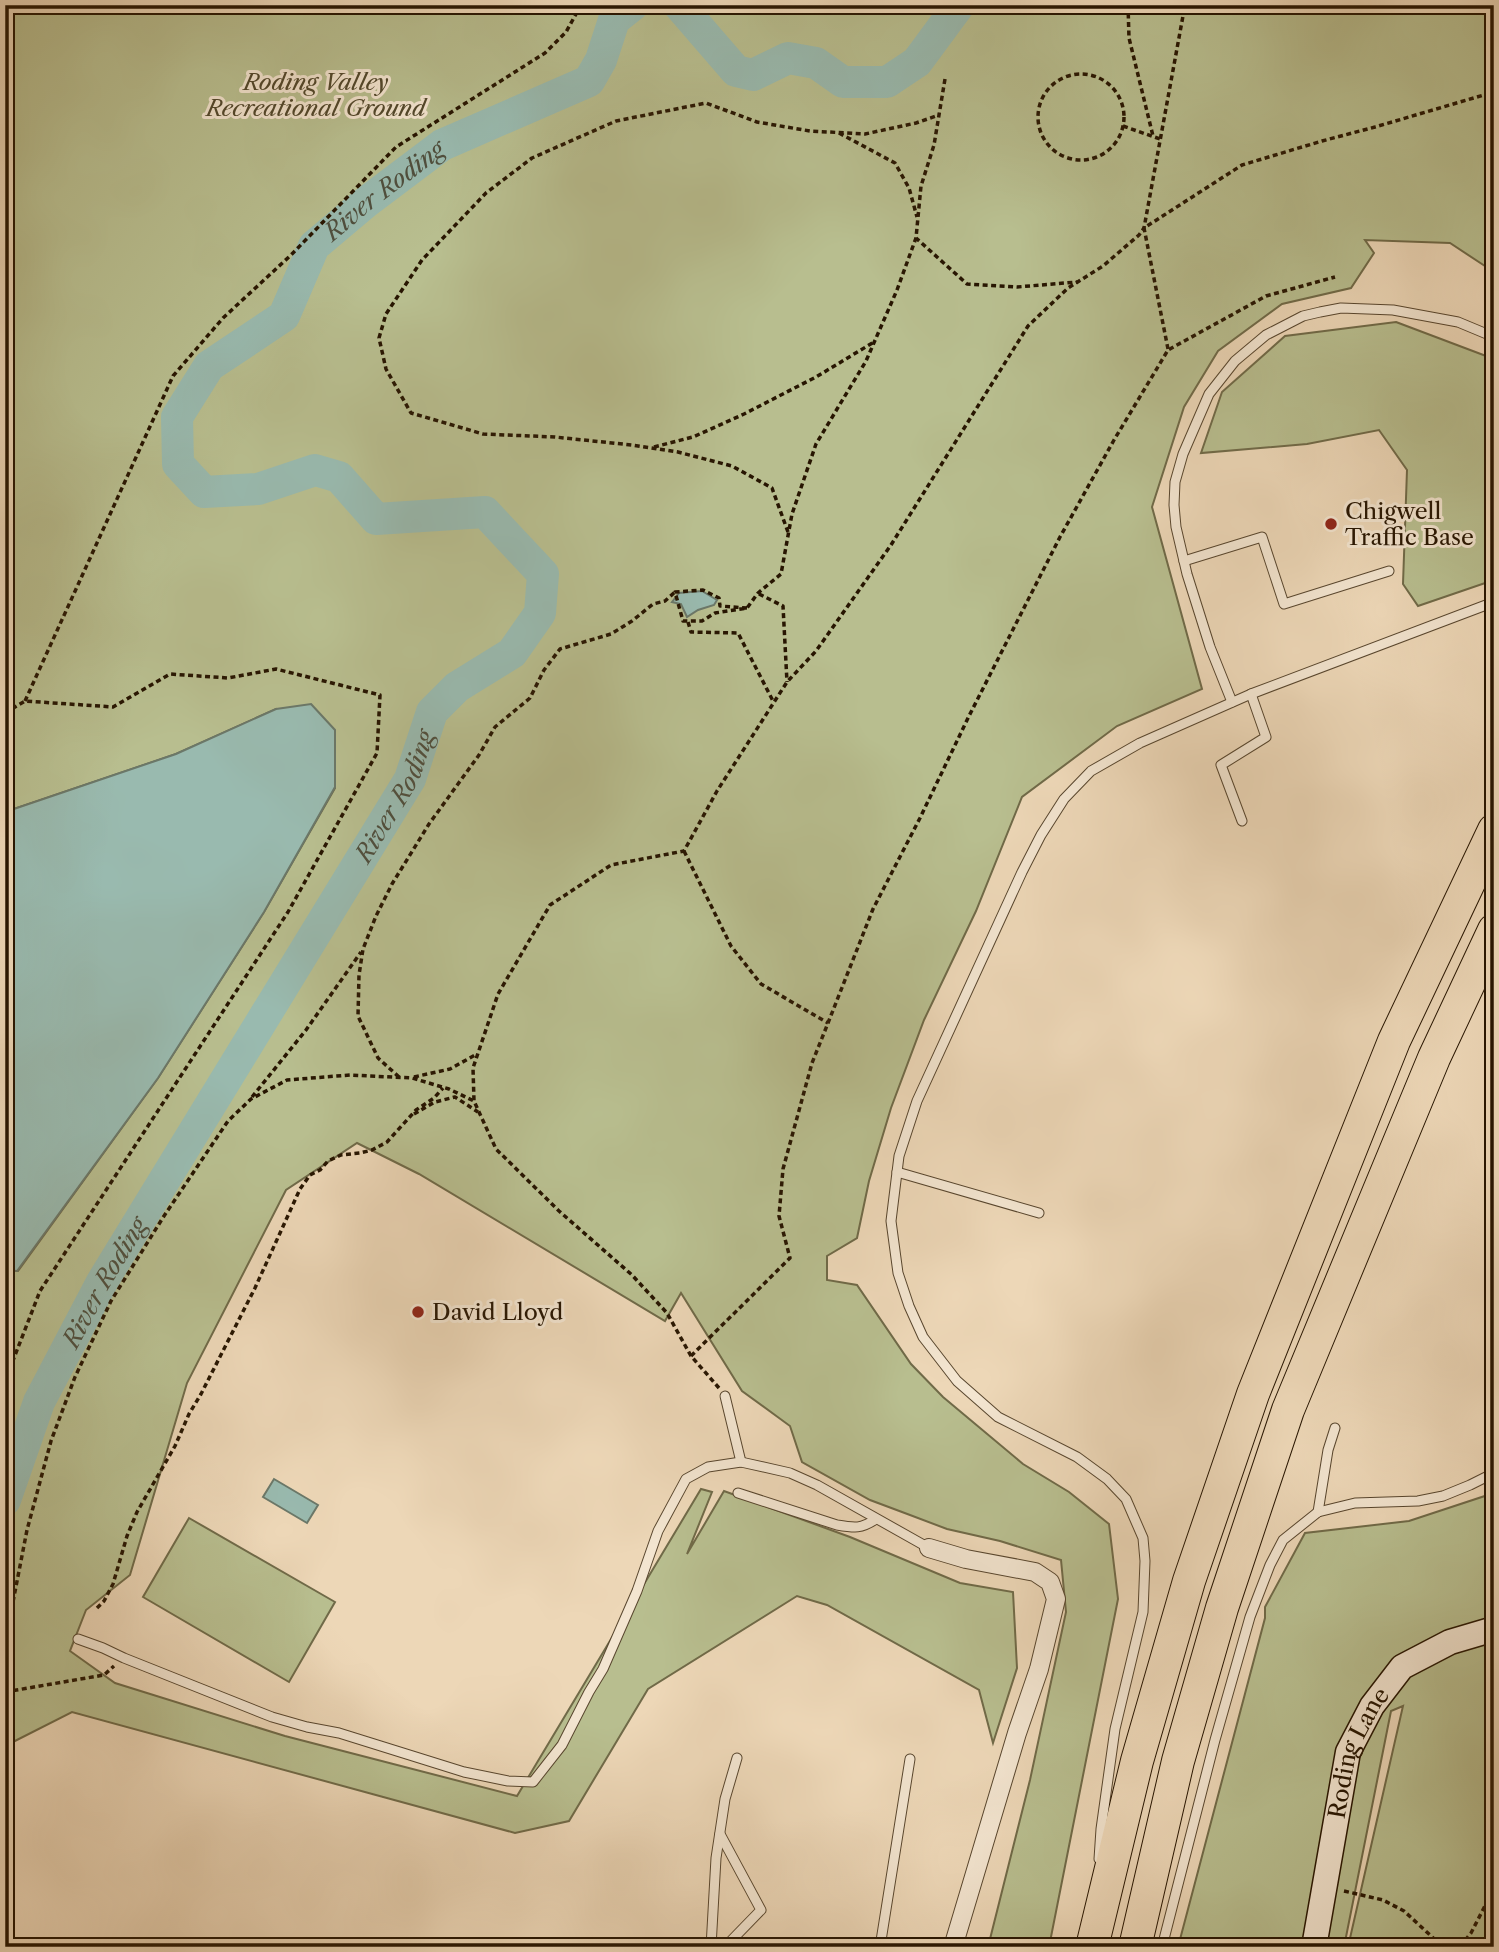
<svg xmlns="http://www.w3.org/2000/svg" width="1499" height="1952" font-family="'Libre Caslon Text',serif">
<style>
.green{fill:#b8be8f;stroke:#706a48;stroke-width:2}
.water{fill:#99baaf;stroke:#6b7869;stroke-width:2}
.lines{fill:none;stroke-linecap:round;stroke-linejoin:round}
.stream{stroke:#6b7869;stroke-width:5}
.river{stroke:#99baaf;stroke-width:32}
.lane-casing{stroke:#58462e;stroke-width:11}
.street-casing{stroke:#58462e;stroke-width:20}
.secondary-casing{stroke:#271501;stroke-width:27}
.highway-casing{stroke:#271501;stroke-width:34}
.path{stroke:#271501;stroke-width:3.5;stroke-dasharray:5 3.5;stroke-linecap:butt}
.lane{stroke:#f3e5d0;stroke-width:9}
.street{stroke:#f3e5d0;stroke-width:18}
.secondary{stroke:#f3e5d0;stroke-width:24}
.highway{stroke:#edd7b7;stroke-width:32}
.poi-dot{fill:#8f2418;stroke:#f3e5d0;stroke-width:2.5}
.labels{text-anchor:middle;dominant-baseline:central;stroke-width:6;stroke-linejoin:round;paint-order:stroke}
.park-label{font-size:23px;font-style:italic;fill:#52482c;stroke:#f3e5d0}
.poi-label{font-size:23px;fill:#271501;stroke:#f3e5d0;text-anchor:start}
.street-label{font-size:23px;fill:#271501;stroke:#f3e5d0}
.water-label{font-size:24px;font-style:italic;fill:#4f4f3e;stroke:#f3e5d0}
</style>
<rect width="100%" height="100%" fill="#edd7b7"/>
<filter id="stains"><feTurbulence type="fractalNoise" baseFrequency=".00286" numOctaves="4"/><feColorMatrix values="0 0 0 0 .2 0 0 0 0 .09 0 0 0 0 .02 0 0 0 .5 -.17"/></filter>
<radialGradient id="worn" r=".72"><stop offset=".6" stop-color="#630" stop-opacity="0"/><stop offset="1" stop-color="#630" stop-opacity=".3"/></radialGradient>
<g class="green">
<path d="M 5,5 L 1494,5 L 1494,272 L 1450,243 L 1365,240 L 1374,253 L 1351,288 L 1282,304 L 1218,351 L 1184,407 L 1152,507 L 1202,689 L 1117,726 L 1022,797 L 976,911 L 924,1020 L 891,1108 L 869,1181 L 857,1238 L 827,1256 L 827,1280 L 857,1285 L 911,1364 L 943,1397 L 1023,1464 L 1069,1492 L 1109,1524 L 1118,1599 L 1049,1947 L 988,1947 L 1030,1780 L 1066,1612 L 1061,1560 L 1000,1541 L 947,1529 L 910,1515 L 870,1500 L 802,1462 L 790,1426 L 742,1391 L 681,1293 L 665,1321 L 419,1174 L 357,1143 L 286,1190 L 187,1383 L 130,1575 L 86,1610 L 70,1651 L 115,1683 L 285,1736 L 517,1796 L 701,1489 L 712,1492 L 687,1554 L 724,1491 L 850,1537 L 960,1583 L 1013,1592 L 1017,1668 L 993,1743 L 979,1690 L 827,1605 L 797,1596 L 648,1689 L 569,1821 L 515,1833 L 72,1712 L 5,1746 L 5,1270 L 18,1271 L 158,1078 L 264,912 L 335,788 L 276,709 L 176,754 L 5,812 Z"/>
<path d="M 1396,322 L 1494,359 L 1494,580 L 1418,606 L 1403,584 L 1407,470 L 1379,430 L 1307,444 L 1201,453 L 1222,392 L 1285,336 Z"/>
<path d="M 1494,1493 L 1494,1947 L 1348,1947 L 1403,1706 L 1391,1711 L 1344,1947 L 1178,1947 L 1265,1618 L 1265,1607 L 1305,1533 L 1409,1521 Z"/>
<path d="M 189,1518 L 335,1602 L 289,1682 L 143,1597 Z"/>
</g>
<g class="water">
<path d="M 702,591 L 717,600 L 714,605 L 698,610 L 687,617 L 681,604 L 672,602 L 679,593 Z"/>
<path d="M 311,704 L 335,730 L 335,787 L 264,912 L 158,1078 L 17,1271 L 5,1270 L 5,812 L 176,754 L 276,709 Z"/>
<path d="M 274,1479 L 318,1505 L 307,1523 L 263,1497 Z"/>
</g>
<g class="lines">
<path class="stream" d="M 953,5 L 957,9"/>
<g class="river">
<path d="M 679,5 L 736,71 L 753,75 L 788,58 L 816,63 L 843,82 L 887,82 L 917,62 L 959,5"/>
<path id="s1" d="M 5,1500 L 39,1402 L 102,1282 L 410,779 L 432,712 L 457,687 L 512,653 L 540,613 L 543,574 L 485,512 L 376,519 L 339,477 L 315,470 L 258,489 L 204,492 L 178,464 L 177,417 L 209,366 L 284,316 L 314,246 L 365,203 L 442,145 L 589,81 L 601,60 L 614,20 L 633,5"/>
</g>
<g class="lane-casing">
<g id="lane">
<path d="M 1184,561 L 1262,537 L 1284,604 L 1389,571"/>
<path d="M 1232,702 L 1210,647 L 1187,574 L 1176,527 L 1174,505 L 1175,482 L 1183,454 L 1209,394 L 1235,361 L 1266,335 L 1303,316 L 1320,312 L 1341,308 L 1393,310 L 1458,322 L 1494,337"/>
<path d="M 1242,821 L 1221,765 L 1266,737 L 1251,694"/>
<path d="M 897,1172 L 1039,1213"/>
<path d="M 725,1396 L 741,1462"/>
<path d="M 738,1493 L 837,1525 C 855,1528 861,1529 876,1519"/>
<path d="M 1318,1512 L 1328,1450 L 1335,1428"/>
<path d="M 78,1639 L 103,1648 L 124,1658 L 272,1717 L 307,1727 L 339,1733 L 464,1772 L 508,1781 L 533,1782 L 562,1745 L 589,1692 L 603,1669 L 637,1591 L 658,1531 L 686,1479 L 708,1467 L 741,1462 L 790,1473 L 817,1485 L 929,1548"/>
<path d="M 720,1834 L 761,1910 L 725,1947"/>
<path d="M 1099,1859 L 1101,1829 L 1115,1729 L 1143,1612 L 1145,1561 L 1143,1538 L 1126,1499 L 1107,1479 L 1077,1457 L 998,1417 L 957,1381 L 923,1337 L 909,1306 L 898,1273 L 891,1221 L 899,1156 L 917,1101 L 1022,872 L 1041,835 L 1064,799 L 1091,771 L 1140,743 L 1251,694 L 1494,602"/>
<path d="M 711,1947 L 716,1858 L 725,1799 L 737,1758"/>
<path d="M 880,1947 L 910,1759"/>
<path d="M 1162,1947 L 1215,1740 L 1250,1617 L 1270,1565 L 1283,1540 L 1318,1512 L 1355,1503 L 1418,1501 L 1443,1496 L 1470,1485 L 1494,1473"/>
</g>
</g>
<g class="street-casing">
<path id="street" d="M 929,1548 L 966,1559 L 1035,1572 L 1050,1582 L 1056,1599 L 1039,1669 L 1017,1733 L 953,1947"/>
</g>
<g class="secondary-casing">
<g id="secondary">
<path id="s2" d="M 1314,1947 L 1348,1752 L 1372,1706 L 1402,1667 L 1450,1642 L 1494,1629"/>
</g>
</g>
<g class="highway-casing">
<g id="highway">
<path d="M 1092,1947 L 1137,1761 L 1189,1581 L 1253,1394 L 1394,1041 L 1494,830"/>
<path d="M 1135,1947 L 1178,1761 L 1222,1608 L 1288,1410 L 1434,1058 L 1494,930"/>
</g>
</g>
<g class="path">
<path d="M 1128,5 L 1129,38 L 1153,136"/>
<circle cx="1081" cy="117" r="43"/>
<path d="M 945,79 L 934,145 L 921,186 L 916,238 L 967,284 L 1017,287 L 1077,282"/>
<path d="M 1123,126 L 1160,139"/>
<path d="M 839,133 L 895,163 L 909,188 L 917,217"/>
<path d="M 1168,349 L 1144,228 L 1242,165 L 1322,141 L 1375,127 L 1494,92"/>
<path d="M 654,447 L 693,437 L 744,414 L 816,377 L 874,342"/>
<path d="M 788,532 L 772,488 L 732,466 L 678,452 L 632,445 L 555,437 L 483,434 L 411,413 L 386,369 L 379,338 L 386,314 L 422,260 L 486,193 L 532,158 L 616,121 L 706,103 L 757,122 L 810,131 L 865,134 L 916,123 L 939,115"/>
<path d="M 759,594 L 783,606 L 787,682"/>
<path d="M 747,608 L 720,606 L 719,598 L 703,590 L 675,592 L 683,621 L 702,621 L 715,613 L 747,608 L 758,593 L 781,574 L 792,514 L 816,444 L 866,361 L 897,290 L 916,238"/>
<path d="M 688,622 L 691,632 L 738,633 L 773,701"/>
<path d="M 25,701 L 173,376 L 223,318 L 291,255 L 396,147 L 545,53 L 566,32 L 581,5"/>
<path d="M 5,713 L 25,701 L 113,707 L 170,674 L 228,678 L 276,669 L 380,695 L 377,753 L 288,912 L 40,1291 L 5,1381"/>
<path d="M 684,851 L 731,946 L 761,984 L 828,1023"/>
<path d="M 399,1077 L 378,1058 L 358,1016 L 359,975 L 363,949 L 376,916 L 392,884 L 429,824 L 479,755 L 495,727 L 530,698 L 544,670 L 560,649 L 611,634 L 632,621 L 653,604 L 665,601 L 675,592"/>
<path d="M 414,1077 L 450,1069 L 477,1054"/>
<path d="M 252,1097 L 306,1030 L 361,952"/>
<path d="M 414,1114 L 435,1102 L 455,1097 L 478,1112"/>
<path d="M 691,1356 L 790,1258 L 779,1216 L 783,1169 L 812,1063 L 828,1023 L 873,909 L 920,818 L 969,716 L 1060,537 L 1114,440 L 1168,350 L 1266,296 L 1335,277"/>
<path d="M 719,1388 L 691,1356 L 667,1313 L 632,1275 L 559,1211 L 496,1149 L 474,1101 L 473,1068 L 498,994 L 550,905 L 611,865 L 684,851 L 717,791 L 787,682 L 816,651 L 891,545 L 1028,326 L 1068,288 L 1103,266 L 1139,235 L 1144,228 L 1185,5"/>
<path d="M 97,1608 L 104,1601 L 113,1584 L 127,1536 L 137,1512 L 175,1446 L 189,1414 L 201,1394 L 255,1288 L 300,1189 L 310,1175 L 320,1170 L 328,1161 L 341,1155 L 360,1153 L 372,1150 L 387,1142 L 416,1110 L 434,1098 L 443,1088"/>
<path d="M 5,1626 L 12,1607 L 27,1530 L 51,1441 L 75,1377 L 111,1301 L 164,1216 L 228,1121 L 251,1099 L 287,1080 L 350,1075 L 412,1078 L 449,1089 L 474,1101"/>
<path d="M 5,1692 L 104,1675 L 114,1666"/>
<path d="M 1344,1891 L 1383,1900 L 1404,1911 L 1443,1947"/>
<path d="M 1460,1947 L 1471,1933 L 1487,1902 L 1494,1795"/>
</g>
<use href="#lane" class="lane"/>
<use href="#street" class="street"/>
<use href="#secondary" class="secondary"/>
<use href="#highway" class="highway"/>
</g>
<g class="poi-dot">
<circle cx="1331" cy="524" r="7"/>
<circle cx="418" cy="1312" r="7"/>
</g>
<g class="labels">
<g class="park-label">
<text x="316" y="82">Roding Valley<tspan x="316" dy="26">Recreational Ground</tspan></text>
</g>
<g class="poi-label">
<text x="1345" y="511">Chigwell<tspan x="1345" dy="26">Traffic Base</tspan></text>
<text x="432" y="1312">David Lloyd</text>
</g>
<g class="street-label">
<text stroke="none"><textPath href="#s2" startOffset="200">Roding Lane</textPath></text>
</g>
<g class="water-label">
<text stroke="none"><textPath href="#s1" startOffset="1878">River Roding</textPath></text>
<text stroke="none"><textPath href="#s1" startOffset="807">River Roding</textPath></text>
<text stroke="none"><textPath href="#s1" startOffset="240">River Roding</textPath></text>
</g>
</g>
<rect width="1499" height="1952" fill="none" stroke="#edd7b7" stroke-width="28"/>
<rect x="7" y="7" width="1485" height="1938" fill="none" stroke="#271501" stroke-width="3.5"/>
<rect x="14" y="14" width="1471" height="1924" fill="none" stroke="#271501" stroke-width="2"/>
<rect width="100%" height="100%" filter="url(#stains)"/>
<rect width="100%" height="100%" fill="url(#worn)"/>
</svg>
